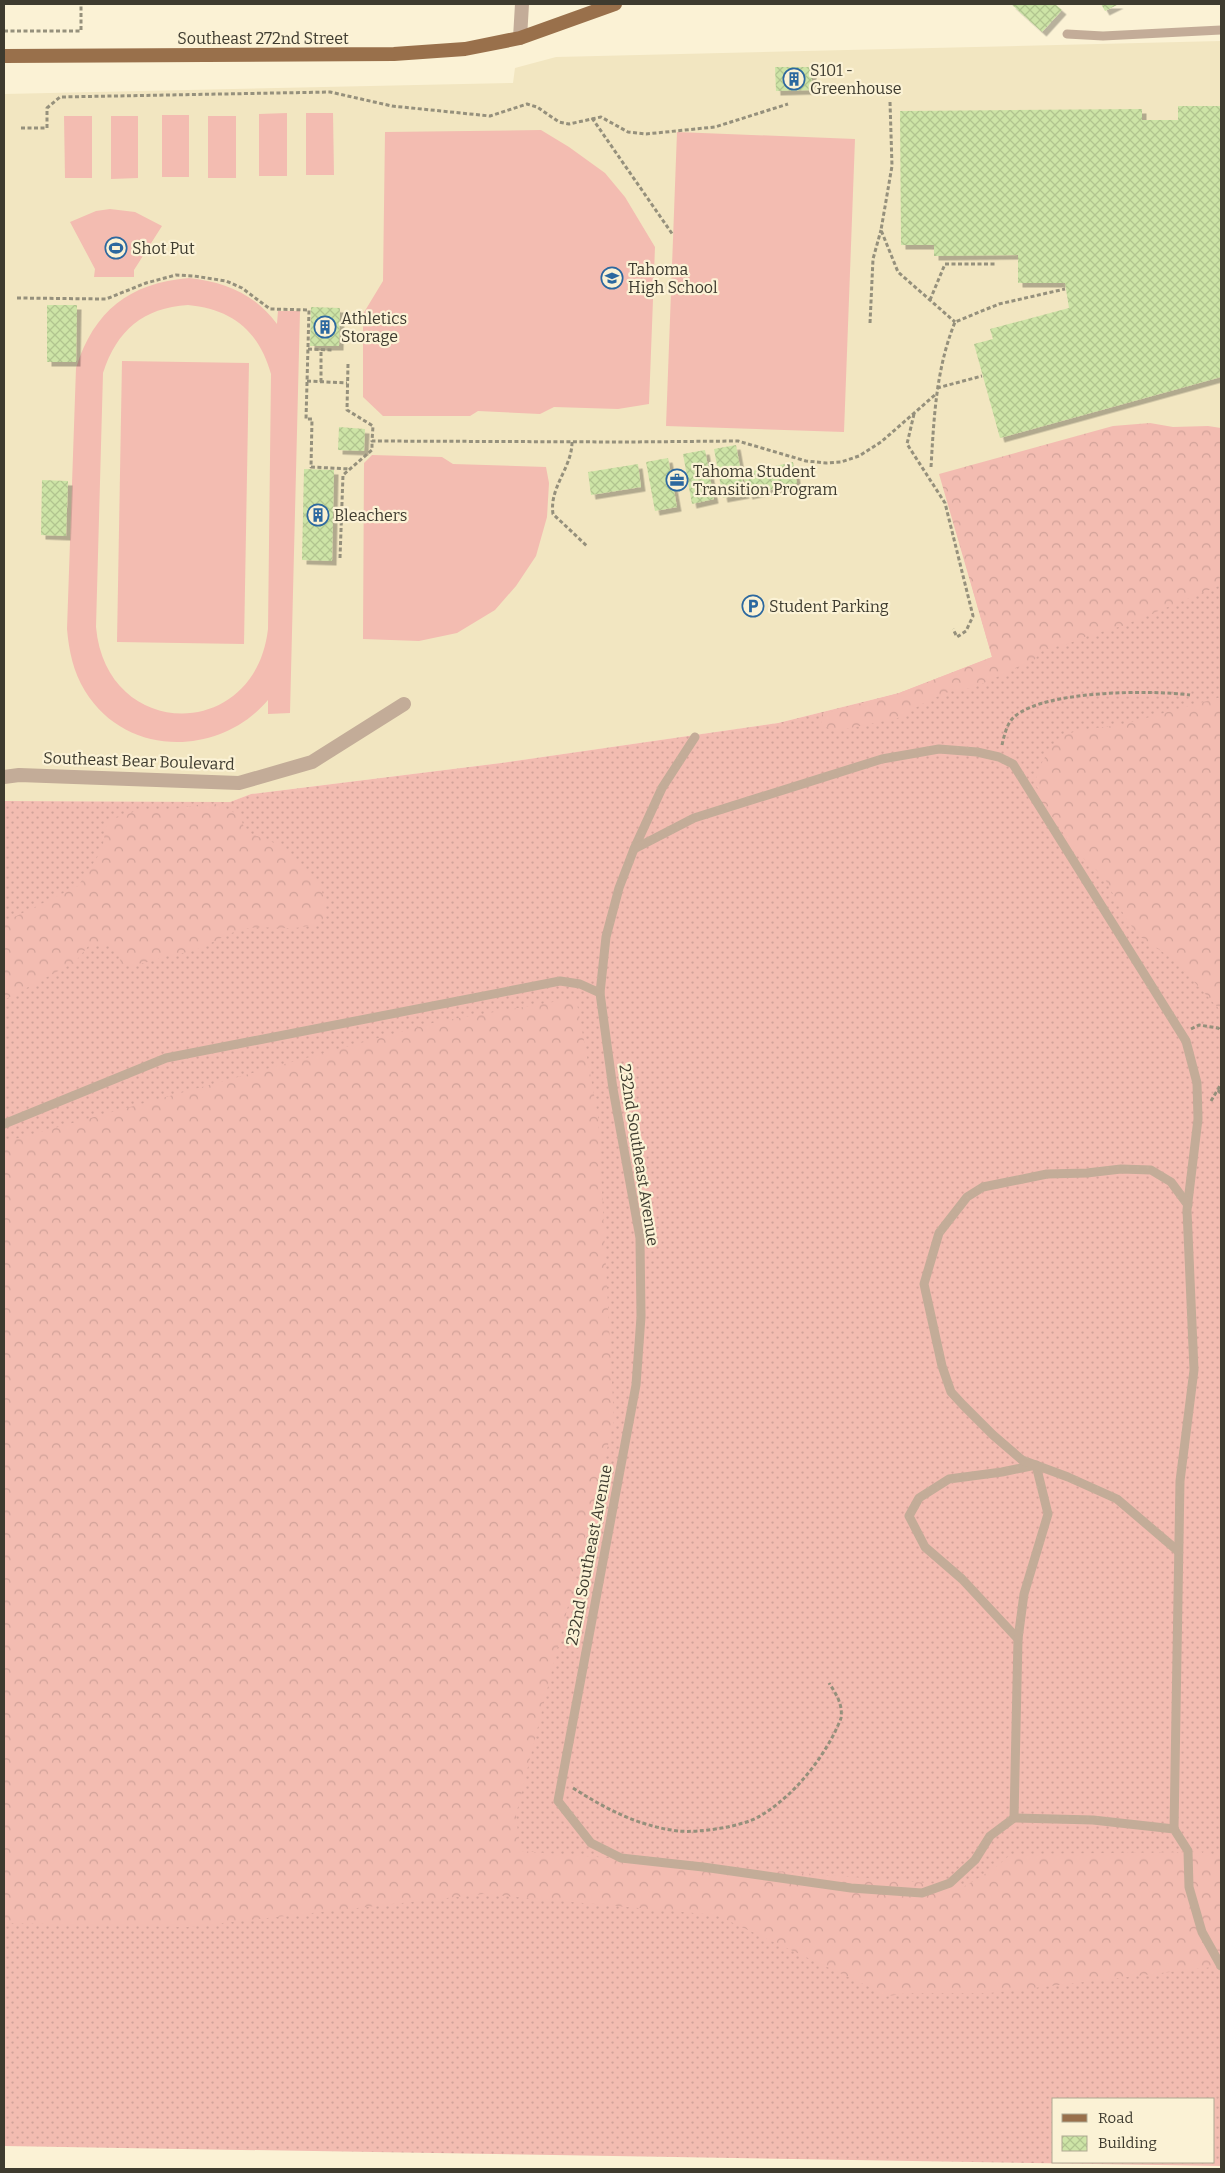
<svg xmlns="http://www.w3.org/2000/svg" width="1225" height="2173" font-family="Bitter,serif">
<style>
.built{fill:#f2e6c1}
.grass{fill:url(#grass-dots);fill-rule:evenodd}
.forest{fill:url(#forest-crowns)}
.pitch{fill:#f3bcb1;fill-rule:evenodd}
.building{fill:url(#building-cross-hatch);filter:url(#shadow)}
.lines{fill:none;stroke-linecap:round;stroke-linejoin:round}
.path{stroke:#95907c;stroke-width:3;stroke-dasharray:4 2.5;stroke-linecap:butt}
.service{stroke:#c3ac98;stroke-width:9}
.minor{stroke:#c3ac98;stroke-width:14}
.primary{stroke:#99704b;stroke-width:14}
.labels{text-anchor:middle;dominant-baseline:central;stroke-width:4.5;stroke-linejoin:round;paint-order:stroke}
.street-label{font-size:16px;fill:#3e3b2f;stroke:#fbf2d5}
.poi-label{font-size:16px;fill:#3e3b2f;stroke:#fbf2d5;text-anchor:start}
</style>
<defs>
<pattern id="grass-dots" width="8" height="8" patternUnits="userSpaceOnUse" patternTransform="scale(1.25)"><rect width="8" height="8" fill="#f3bcb1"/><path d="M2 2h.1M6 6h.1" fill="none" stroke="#d1a299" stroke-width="1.8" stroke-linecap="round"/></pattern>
<pattern id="forest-crowns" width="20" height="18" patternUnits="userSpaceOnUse" patternTransform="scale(1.25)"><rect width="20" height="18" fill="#f3bcb1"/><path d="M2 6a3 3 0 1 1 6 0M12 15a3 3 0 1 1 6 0" fill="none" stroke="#d1a299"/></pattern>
<pattern id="building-cross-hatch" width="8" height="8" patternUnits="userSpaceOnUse" patternTransform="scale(1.25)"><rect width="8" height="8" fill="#cde4a6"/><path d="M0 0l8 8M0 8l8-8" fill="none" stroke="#b1c48f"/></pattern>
<filter id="shadow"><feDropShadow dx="4.5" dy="4.5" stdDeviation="0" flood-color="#0004"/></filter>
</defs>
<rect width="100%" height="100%" fill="#fbf2d5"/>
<path class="built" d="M 1221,41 L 1221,462 L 956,532 L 992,657 L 899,693 L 778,723 L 501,763 L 251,794 L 230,802 L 4,801 L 4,94 L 513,83 L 515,68 L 556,57 Z"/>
<path class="grass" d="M 1221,462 L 1221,2166 L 4,2146 L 4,801 L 230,802 L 251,794 L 501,763 L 778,723 L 899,693 L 992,657 L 956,531 ZM 1054,2099 L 1214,2099 L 1214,2162 L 1054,2162 Z"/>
<g class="forest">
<path d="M 1150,423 L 1173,427 L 1208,426 L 1221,428 L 1221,585 L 1122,626 L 1087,636 L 1065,645 L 1052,647 L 1042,651 L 1034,660 L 973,688 L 951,691 L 929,700 L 898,718 L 841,730 L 830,729 L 821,724 L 822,714 L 899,693 L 992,657 L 939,474 L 1113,426 Z"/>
<path d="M 1221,697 L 1221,1011 L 1174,960 L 1138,935 L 1125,917 L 1104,877 L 1083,858 L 1067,839 L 1042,801 L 1035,781 L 1043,760 L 1060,737 L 1079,730 L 1121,725 Z"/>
<path d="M 203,804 L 215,804 L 240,815 L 245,831 L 277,844 L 295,859 L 321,887 L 326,909 L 323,920 C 294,936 269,922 241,930 C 225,934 210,945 195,950 C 185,954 176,953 166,956 C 149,962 139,966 121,963 L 118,953 L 112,944 L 90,944 L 75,962 L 4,1000 L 4,922 L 78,886 L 102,850 L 106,827 L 113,819 L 136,811 L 169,810 Z"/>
<path d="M 576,998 L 598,1116 L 614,1421 L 516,1815 L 520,1851 L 965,1886 L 995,1868 L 1011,1854 L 1205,1852 L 1221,1857 L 1221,1966 L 990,1993 L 907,1993 L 883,1997 L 874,1989 L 716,1915 L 483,1894 L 187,1927 L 4,1923 L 4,1142 L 436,1022 Z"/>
</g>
<g class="pitch">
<path d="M 287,113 L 287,176 L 259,176 L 259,114 Z"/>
<path d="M 306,113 L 333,113 L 334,175 L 306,175 Z"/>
<rect x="162" y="115" width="27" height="62"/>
<path d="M 64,116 L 92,116 L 92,178 L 65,178 Z"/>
<path d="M 111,116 L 138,116 L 138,178 L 111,179 Z"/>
<rect x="208" y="116" width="28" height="62"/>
<path d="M 541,130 L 569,147 L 605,173 L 625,197 L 655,247 L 649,404 L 618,409 L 554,407 L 540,414 L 478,411 L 470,416 L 383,416 L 363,397 L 363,314 L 383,281 L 385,132 Z"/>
<path d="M 677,132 L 855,139 L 844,432 L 666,426 Z"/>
<path d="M 110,209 L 135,212 L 162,226 L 134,270 L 134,277 L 94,277 L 95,269 L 70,222 L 96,211 Z"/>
<path d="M 189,278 C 225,282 255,294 277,324 L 278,311 L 300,311 L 290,713 L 268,714 L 268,700 C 220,757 126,758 85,691 C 73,671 69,651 67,629 L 76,368 C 94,311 129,283 189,278 ZM 188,305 C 232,309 259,331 271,374 L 268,629 C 255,743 106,741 96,627 L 103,373 C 117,330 143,308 188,305 Z"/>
<path d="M 122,361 L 249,363 L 244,644 L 117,642 Z"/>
<path d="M 372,455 L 442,457 L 453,464 L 546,467 L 549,483 L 547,517 L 536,556 L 516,586 L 495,610 L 457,633 L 419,641 L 363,639 L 364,463 Z"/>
</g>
<g class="building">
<path d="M 1011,4 L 1055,4 L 1062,10 L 1042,32 Z"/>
<path d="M 1101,4 L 1119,4 L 1105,11 Z"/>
<path d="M 775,67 L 812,67 L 812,90 L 776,91 Z"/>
<path d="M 1178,106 L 1221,106 L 1221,377 L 1000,438 L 974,344 L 993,339 L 990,329 L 1069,308 L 1065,283 L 1018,283 L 1018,255 L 934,256 L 934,245 L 901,245 L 900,111 L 1142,109 L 1142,120 L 1178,120 Z"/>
<path d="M 47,305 L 77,305 L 76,362 L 47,362 Z"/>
<path d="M 311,307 L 340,308 L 339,346 L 310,346 Z"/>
<path d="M 339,427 L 365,429 L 364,451 L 338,450 Z"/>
<path d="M 736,445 L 745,494 L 723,498 L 714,449 Z"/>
<path d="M 705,450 L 714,499 L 692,504 L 683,454 Z"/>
<path d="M 668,458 L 677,507 L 655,511 L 646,462 Z"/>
<path d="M 793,462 L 797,484 L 748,495 L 743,473 Z"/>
<path d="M 638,464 L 641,487 L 591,495 L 588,472 Z"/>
<path d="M 304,469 L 334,470 L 332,561 L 302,560 Z"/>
<path d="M 42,480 L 68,481 L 66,536 L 41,535 Z"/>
</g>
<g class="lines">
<g class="path">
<path d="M 4,31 L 81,31 L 81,4"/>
<path d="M 890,102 L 892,166 L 881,230 L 898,272 L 955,322"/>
<path d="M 592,118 L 673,235"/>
<path d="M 21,128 L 47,128 L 47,108 L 60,97 L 330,92 L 392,106 L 490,116 L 527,104 L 537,107 L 559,122 L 569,124 L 601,117 L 628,132 L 646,134 L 715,127 L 788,104"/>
<path d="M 17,298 L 106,299 L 146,283 L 176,275 L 194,276 L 226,281 L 242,288 L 270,309 L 309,310 L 306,419 L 312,419 L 311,467 L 350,469"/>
<path d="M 930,300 L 945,264 L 997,264"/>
<path d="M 870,323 L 873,259 L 881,230"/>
<path d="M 308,349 L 333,350"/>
<path d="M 348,364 L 347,410 L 373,426 L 372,441 L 626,442 L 738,441 L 806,461 L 826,463 L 841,462 L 859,456 L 881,442 L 936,394"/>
<path d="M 307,381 L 347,383"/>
<path d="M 321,382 L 321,349"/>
<path d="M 937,388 L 982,376"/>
<path d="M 914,414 L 907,444 L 945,503 L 973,616 L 966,631 L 957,637 L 953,629"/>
<path d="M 572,442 C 572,468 549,487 553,514 L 588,547"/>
<path d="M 931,467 C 934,417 936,369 955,322 L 999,304 L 1065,289"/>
<path d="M 340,558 L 343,475 L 372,450 L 372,441"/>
<path d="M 1002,745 C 1004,736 1007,723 1014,717 C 1044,690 1151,690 1190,695"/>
<path d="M 1191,1029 L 1199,1025 L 1218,1028 L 1221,1031"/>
<path d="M 1218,1090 L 1221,1094"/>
<path d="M 1211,1101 L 1221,1084"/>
<path d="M 573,1788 C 606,1809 638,1826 678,1831 C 698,1833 742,1827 760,1816 C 792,1797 818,1765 835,1732 C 837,1727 840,1722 841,1718 C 843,1704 836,1694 829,1683"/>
</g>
<g class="service">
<path d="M 1067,34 L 1103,36 L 1221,30"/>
<path d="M 695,737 L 662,788 L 634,849 L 619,888 L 606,937 L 600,993 L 613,1089 L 640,1238 L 641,1317 L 636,1385 L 558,1801 L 591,1843 L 621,1858 L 703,1867 L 851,1888 L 922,1893 L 950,1883 L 975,1860 L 990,1836 L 1014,1818 L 1093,1820 L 1174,1829 L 1188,1851 L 1189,1887 L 1202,1932 L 1221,1966"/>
<path d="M 634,849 L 694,818 L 882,759 L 939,749 L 977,752 L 999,757 L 1013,764 L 1186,1041 L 1197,1083 L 1198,1119 L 1187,1210 L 1194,1370 L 1180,1481 L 1174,1829"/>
<path d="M 4,1124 L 166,1058 L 560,981 L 580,984 L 600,993"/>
<path d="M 1036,1465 L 1048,1514 L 1024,1594 L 1018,1639 L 962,1579 L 925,1547 L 909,1516 L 919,1498 L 949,1479 L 1002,1472 Z"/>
<path d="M 1178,1551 L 1117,1499 L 1068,1477 L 1022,1460 L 993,1435 L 963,1405 L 951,1392 L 942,1366 L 924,1284 L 939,1233 L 967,1197 L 983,1187 L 1047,1174 L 1087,1173 L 1121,1169 L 1151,1170 L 1171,1182 L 1188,1205"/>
<path d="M 1014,1818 L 1018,1639"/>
</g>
<g class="minor">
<path d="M 520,38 L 522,4"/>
<path d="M 4,777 L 19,775 L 239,783 L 312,762 L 404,704"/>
</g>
<path class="primary" d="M 4,56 L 394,54 L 465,49 L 520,38 L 615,4"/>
</g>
<defs>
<g id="building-ring" transform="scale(1.125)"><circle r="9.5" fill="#fbf2d5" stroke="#2c689f" stroke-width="1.5"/><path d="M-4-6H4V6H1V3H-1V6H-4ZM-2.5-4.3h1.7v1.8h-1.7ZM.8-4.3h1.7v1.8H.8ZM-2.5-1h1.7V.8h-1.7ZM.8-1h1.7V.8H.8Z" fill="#2c689f"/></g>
<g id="stadium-ring" transform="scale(1.125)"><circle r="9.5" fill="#fbf2d5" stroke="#2c689f" stroke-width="1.5"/><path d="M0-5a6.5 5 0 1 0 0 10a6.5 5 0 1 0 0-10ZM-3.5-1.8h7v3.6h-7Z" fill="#2c689f"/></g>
<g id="school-ring" transform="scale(1.125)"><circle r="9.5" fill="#fbf2d5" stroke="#2c689f" stroke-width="1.5"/><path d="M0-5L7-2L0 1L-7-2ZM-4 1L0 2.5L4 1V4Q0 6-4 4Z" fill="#2c689f"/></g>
<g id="office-ring" transform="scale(1.125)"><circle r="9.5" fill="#fbf2d5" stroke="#2c689f" stroke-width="1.5"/><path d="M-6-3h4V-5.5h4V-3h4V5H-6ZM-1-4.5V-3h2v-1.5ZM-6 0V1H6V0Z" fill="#2c689f"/></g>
<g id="parking-ring" transform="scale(1.125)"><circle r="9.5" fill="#fbf2d5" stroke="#2c689f" stroke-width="1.5"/><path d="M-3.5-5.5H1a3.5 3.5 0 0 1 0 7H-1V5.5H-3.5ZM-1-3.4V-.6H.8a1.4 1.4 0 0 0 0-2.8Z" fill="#2c689f"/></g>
</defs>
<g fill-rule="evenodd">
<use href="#building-ring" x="794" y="79"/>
<use href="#stadium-ring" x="116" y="248"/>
<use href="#school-ring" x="612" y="278"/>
<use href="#building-ring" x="325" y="327"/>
<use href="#office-ring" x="677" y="480"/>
<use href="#building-ring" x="318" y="515"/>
<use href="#parking-ring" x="753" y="606"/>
</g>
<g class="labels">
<g class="street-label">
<text x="263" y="38">Southeast 272nd Street</text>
<text transform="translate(139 761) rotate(2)">Southeast Bear Boulevard</text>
<text transform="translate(639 1155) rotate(81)">232nd Southeast Avenue</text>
<text transform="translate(589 1555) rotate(-79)">232nd Southeast Avenue</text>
</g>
<g class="poi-label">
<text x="810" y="70">S101 -<tspan x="810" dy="18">Greenhouse</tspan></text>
<text x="132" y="248">Shot Put</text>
<text x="628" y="269">Tahoma<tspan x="628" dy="18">High School</tspan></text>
<text x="341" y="318">Athletics<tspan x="341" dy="18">Storage</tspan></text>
<text x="693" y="471">Tahoma Student<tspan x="693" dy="18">Transition Program</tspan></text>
<text x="334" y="515">Bleachers</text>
<text x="769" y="606">Student Parking</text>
</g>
</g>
<rect width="1225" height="2173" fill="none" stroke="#3e3b2f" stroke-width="10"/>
<rect x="1052" y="2098" width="162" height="65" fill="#fbf2d5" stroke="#afa993"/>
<rect x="1062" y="2114" width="25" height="8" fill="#99704b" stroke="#afa993"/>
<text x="1098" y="2123" font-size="15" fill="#3e3b2f">Road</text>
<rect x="1062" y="2136" width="25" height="15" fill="url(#building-cross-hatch)" stroke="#afa993"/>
<text x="1098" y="2148" font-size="15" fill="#3e3b2f">Building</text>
</svg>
